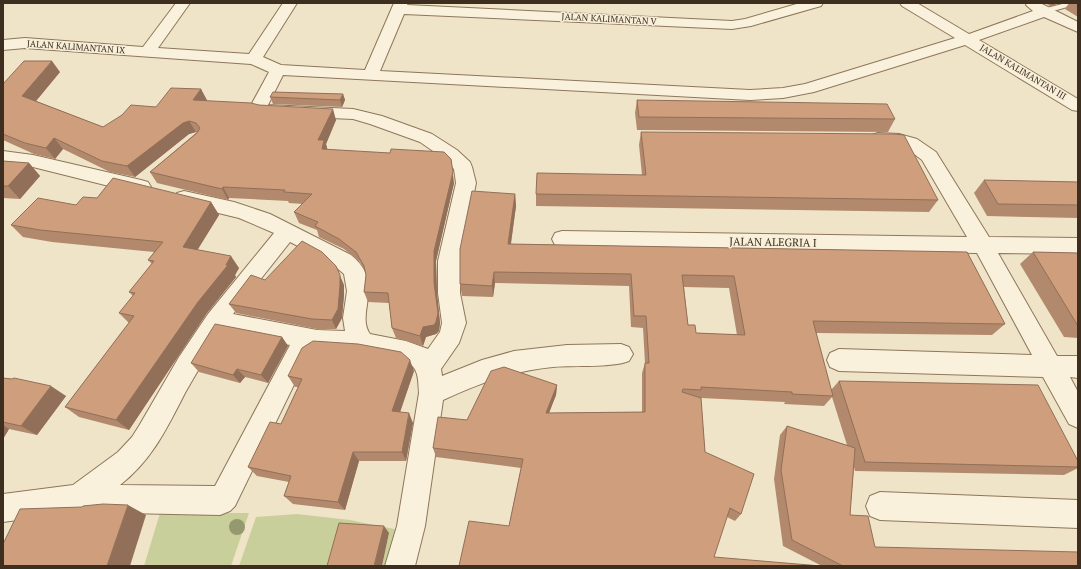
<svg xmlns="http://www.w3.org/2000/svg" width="1081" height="569" font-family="'PT Serif',serif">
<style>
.green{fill:#c9cf9b}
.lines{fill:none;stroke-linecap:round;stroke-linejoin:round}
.lane-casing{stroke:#8d765c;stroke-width:2}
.street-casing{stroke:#8d765c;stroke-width:2}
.lane{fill:#faf1dc;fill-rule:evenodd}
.street{fill:#faf1dc;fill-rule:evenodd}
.tree{fill:#96986f}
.wall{fill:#b2896c;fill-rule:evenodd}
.shaded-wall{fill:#916f58}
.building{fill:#cf9f7d;stroke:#916f58;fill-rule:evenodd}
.labels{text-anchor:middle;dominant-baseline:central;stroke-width:3;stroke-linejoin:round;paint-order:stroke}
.far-street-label{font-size:9px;fill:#3d2e20;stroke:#f7eed8}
.street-label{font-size:11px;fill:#3d2e20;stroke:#f7eed8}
</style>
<rect width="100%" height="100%" fill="#f0e4c8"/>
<g class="green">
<path d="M 160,513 L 249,513 L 231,566 L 144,566 Z"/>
<path d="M 297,514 L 350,520 L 399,530 L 390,566 L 382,566 L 389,533 L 336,566 L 239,566 L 256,517 Z"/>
</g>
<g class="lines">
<g class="lane-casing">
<path id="lane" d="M 1066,3 L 1078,3 L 1078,4 L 1046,13 L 1042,11 L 1043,9 Z"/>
</g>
<g class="street-casing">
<g id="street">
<path d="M 176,3 L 190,3 L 158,48 L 249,54 L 283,3 L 297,3 L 263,57 L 281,65 L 365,70 L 394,3 L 408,3 L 407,5 L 732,21 L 745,19 L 800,3 L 823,3 L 821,6 L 751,26 L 732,29 L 404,14 L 380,71 L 750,90 L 783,88 L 805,84 L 955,38 L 902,6 L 900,3 L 917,3 L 969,34 L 1033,11 L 1026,5 L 1027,3 L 1040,3 L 1078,22 L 1078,32 L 1044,17 L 979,40 L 1078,99 L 1078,111 L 1072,110 L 965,45 L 814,92 L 783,98 L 750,100 L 283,75 L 268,105 L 353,109 L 382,116 L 432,134 L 457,150 L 470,162 L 472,167 L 476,183 L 460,261 L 460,293 L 466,323 L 459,343 L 441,369 L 442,376 L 482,360 L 514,351 L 567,345 L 621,344 L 629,347 L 633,354 L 629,361 C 611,368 575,365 553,367 C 512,371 480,383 443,400 L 425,526 L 415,566 L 385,566 L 397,526 L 419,393 C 418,379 419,367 405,361 L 363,353 L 331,350 L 319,350 L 307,358 L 235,506 L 230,511 L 220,515 L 78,512 L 3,522 L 3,494 L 73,485 L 118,452 L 132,437 L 139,426 L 179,357 L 208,314 L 274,233 L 239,218 L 177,203 L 174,198 L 177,193 L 184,191 L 234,202 L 270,214 L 351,255 C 386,283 355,313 370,334 L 406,341 L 428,349 L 440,332 L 442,323 L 438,293 L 438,261 L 456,183 L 454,169 L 443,158 L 420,142 L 370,124 L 353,119 L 264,115 L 253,111 L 250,107 L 269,72 L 251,64 L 25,48 L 3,50 L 3,40 L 25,38 L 143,47 ZM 290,242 L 331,263 L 344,274 L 347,291 L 343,318 L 345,331 L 317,330 L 233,314 ZM 222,332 L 290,345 L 215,486 L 120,485 C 152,460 167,428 185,393 C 197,372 209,351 222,332 Z"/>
<path d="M 878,133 L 899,134 L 917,139 L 936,152 L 989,237 L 1078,238 L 1078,254 L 998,253 L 1057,356 L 1078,356 L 1078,378 L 1070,377 L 1078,392 L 1078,428 L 1069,424 L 1043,377 L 839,371 L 830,367 L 827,360 L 830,353 L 839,349 L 1032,355 L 977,253 L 562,247 L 555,245 L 552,239 L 555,233 L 562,231 L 967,237 L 922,160 L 905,147 L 872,143 L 869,139 L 872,135 Z"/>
<path d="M 3,151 L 33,155 L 141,180 L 148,182 L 151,187 L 148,192 L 141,194 L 33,167 L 3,163 Z"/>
<path d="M 880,492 L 1078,500 L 1078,528 L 880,520 L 870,516 L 866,506 L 870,496 Z"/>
</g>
</g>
<use href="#lane" class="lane"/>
<use href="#street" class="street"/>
</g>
<circle class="tree" cx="237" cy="527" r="8"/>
<g class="wall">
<path d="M 1045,3 L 1060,3 L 1050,6 Z"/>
<path d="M 1069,3 L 1078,3 L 1078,17 L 1065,9 Z"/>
<path d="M 60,72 L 36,101 L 103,127 L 156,107 L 201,89 L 206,101 L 259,105 L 336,120 L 326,144 L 327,149 L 454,183 L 436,261 L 437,293 L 440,323 L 439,331 L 436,334 L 426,337 L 423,346 L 396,338 L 392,328 L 389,303 L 368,302 L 364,292 L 366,275 L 365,271 L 360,262 L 344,249 L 319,237 L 317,230 L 299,223 L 294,212 L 303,204 L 289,203 L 288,201 L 229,198 L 228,200 L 157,183 L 150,172 L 197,132 L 196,132 L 189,134 L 135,177 L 110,172 L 63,149 L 55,159 L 34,154 L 3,140 L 3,84 Z"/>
<path d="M 343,94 L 345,100 L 342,107 L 273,104 L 270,97 Z"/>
<path d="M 637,100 L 895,119 L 888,132 L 637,130 L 635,113 Z"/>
<path d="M 641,132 L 938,200 L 929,212 L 536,206 L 536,194 L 642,175 L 639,145 Z"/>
<path d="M 3,161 L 29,163 L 40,176 L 20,199 L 3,198 Z"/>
<path d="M 984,180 L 1078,182 L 1078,218 L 987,216 L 974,193 Z"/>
<path d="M 515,194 L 516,206 L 511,244 L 967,252 L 1005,324 L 992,335 L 816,333 L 831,390 L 839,381 L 1078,461 L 1078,468 L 1064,475 L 855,471 L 854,467 L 850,515 L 875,547 L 1078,566 L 822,566 L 783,546 L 774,479 L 780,435 L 787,426 L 847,445 L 832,397 L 824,406 L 784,404 L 785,402 L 701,398 L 705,452 L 741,514 L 735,521 L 727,517 L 459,566 L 509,526 L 521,468 L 436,457 L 433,448 L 467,420 L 557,385 L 556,395 L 549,413 L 642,412 L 642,373 L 645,363 L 643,328 L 631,327 L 629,286 L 495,283 L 493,297 L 462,296 L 460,284 ZM 684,287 L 729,288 L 737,335 L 696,333 L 688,325 Z"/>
<path d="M 97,198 L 211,202 L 219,215 L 197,250 L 239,268 L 235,275 L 236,277 L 207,313 L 129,430 L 79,417 L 65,407 L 129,323 L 119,313 L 133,296 L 129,292 L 152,264 L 148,260 L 154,252 L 52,242 L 23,237 L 11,225 Z"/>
<path d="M 1033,252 L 1078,253 L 1078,338 L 1064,337 L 1020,264 Z"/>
<path d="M 344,285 L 344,295 L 342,318 L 336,329 L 317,329 L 236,313 L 229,304 Z"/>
<path d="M 282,337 L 288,346 L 268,383 L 245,377 L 240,383 L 199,372 L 191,363 Z"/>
<path d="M 414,371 L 400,412 L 413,423 L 406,461 L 359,461 L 345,510 L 293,504 L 284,496 L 289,482 L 257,476 L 248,467 L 281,424 L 298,387 L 295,387 L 288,376 Z"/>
<path d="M 3,378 L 66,396 L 37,435 L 9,429 L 3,439 Z"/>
</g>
<g class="shaded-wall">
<path d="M 1052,3 L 1060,3 L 1050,6 Z"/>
<path d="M 52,61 L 60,72 L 31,107 L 22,96 Z"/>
<path d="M 201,89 L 207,100 L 199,111 L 193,100 Z"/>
<path d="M 343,94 L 345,100 L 342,107 L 340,100 Z"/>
<path d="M 333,109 L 336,120 L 326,144 L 328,151 L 326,160 L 318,140 Z"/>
<path d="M 189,121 L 196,132 L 189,134 L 135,177 L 127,166 L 183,123 Z"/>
<path d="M 54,138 L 63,149 L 55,159 L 46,148 Z"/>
<path d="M 451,159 L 454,183 L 436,261 L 437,293 L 440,323 L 439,331 L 436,334 L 426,337 L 423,346 L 420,336 L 423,327 L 434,283 L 434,251 Z"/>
<path d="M 29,163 L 40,176 L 20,199 L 8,186 Z"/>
<path d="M 223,187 L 229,198 L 228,200 L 222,189 Z"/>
<path d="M 515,194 L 516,206 L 509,256 L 508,244 Z"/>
<path d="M 211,202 L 219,215 L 192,259 L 183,247 Z"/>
<path d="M 231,256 L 239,268 L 235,275 L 236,277 L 207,313 L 129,430 L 116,420 L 198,302 Z"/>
<path d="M 336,266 L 344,285 L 344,295 L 342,318 L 336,329 L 332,320 Z"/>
<path d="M 494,272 L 495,283 L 493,297 L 492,286 Z"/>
<path d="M 282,337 L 288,346 L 268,383 L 261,375 Z"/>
<path d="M 410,360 L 414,371 L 397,421 L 392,411 Z"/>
<path d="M 237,369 L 245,377 L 240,383 L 233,375 Z"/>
<path d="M 557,385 L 556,395 L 545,423 L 546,413 Z"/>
<path d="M 51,386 L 66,396 L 37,435 L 21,426 Z"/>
<path d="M 409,413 L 413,423 L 406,461 L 402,452 Z"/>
<path d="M 3,425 L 9,429 L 3,439 Z"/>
<path d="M 353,452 L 359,461 L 345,510 L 338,502 Z"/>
<path d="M 128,505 L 146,515 L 130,566 L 107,566 Z"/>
<path d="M 384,526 L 389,533 L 382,566 L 374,566 Z"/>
</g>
<g class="building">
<path d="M 24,61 L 52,61 L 22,96 L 103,127 L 122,115 L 131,105 L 156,107 L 171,88 L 201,89 L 193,100 L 251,103 L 259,105 L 333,109 L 318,140 L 324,140 L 322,149 L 390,153 L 391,149 L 444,152 L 451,159 L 453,172 L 434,251 L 434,283 L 438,313 L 436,322 L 434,325 L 423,327 L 420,336 L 392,328 L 388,293 L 364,292 L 366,275 L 364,266 L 356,252 L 339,239 L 315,226 L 318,222 L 294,212 L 312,194 L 284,192 L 285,190 L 223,187 L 222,189 L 150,172 L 197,133 L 200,128 L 196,123 L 189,121 L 183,123 L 127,166 L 102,161 L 54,138 L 46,148 L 25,143 L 3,134 L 3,84 Z"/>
<path d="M 273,92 L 343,94 L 340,100 L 270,97 Z"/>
<path d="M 637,100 L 887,104 L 895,119 L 639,117 Z"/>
<path d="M 641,132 L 894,134 L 904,135 L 938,200 L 536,194 L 537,173 L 646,175 Z"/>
<path d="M 3,161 L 29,163 L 8,186 L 3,186 Z"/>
<path d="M 113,178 L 211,202 L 183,247 L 231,256 L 226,265 L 228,265 L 198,302 L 116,420 L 65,407 L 134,316 L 119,313 L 135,293 L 129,292 L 154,261 L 148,260 L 163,242 L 40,230 L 11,225 L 38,198 L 76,205 L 83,197 L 97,198 Z"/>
<path d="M 984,180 L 1078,182 L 1078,205 L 998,204 Z"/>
<path d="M 472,191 L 515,194 L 508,244 L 967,252 L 1005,324 L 813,321 L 833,396 L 792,394 L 792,392 L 701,387 L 701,390 L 683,389 L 682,392 L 701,398 L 705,452 L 754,474 L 741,514 L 730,508 L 714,557 L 821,566 L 459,566 L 469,521 L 509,526 L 523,459 L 433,448 L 438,417 L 467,420 L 491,371 L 504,367 L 557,385 L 546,413 L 645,412 L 645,363 L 649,363 L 646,316 L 634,316 L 631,274 L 494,272 L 492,286 L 460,284 L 460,249 ZM 682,275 L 734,276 L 745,335 L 696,333 L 695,325 L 688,325 Z"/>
<path d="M 302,241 L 322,252 L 336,266 L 340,275 L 340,285 L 338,309 L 332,320 L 312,319 L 229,304 L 251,275 L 265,280 Z"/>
<path d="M 1033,252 L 1078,253 L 1078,326 Z"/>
<path d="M 215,324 L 282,337 L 261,375 L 237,369 L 233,375 L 191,363 Z"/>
<path d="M 313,341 L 358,344 L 401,352 L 410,360 L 392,411 L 409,413 L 402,452 L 353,452 L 338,502 L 284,496 L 291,476 L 248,467 L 270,422 L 281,424 L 302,379 L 288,376 L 302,348 Z"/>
<path d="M 3,378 L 12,379 L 14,378 L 51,386 L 21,426 L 3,422 Z"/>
<path d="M 839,381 L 1038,385 L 1078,461 L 1078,467 L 865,462 Z"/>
<path d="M 787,426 L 855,448 L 850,515 L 868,516 L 875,547 L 1078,552 L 1078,566 L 843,566 L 792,540 L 781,470 Z"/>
<path d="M 103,504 L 128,505 L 107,566 L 3,566 L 3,544 L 20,509 L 82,507 L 83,506 Z"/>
<path d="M 339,523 L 384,526 L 374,566 L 327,566 Z"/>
</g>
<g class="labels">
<g class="far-street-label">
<text transform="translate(609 19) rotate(3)">JALAN KALIMANTAN V</text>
<text transform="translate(76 47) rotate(4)">JALAN KALIMANTAN IX</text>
<text transform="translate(1023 72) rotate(31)">JALAN KALIMANTAN III</text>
</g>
<g class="street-label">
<text transform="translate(773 242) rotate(1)">JALAN ALEGRIA I</text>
</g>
</g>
<rect width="1081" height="569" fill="none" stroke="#3d2e20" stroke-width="8"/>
</svg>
